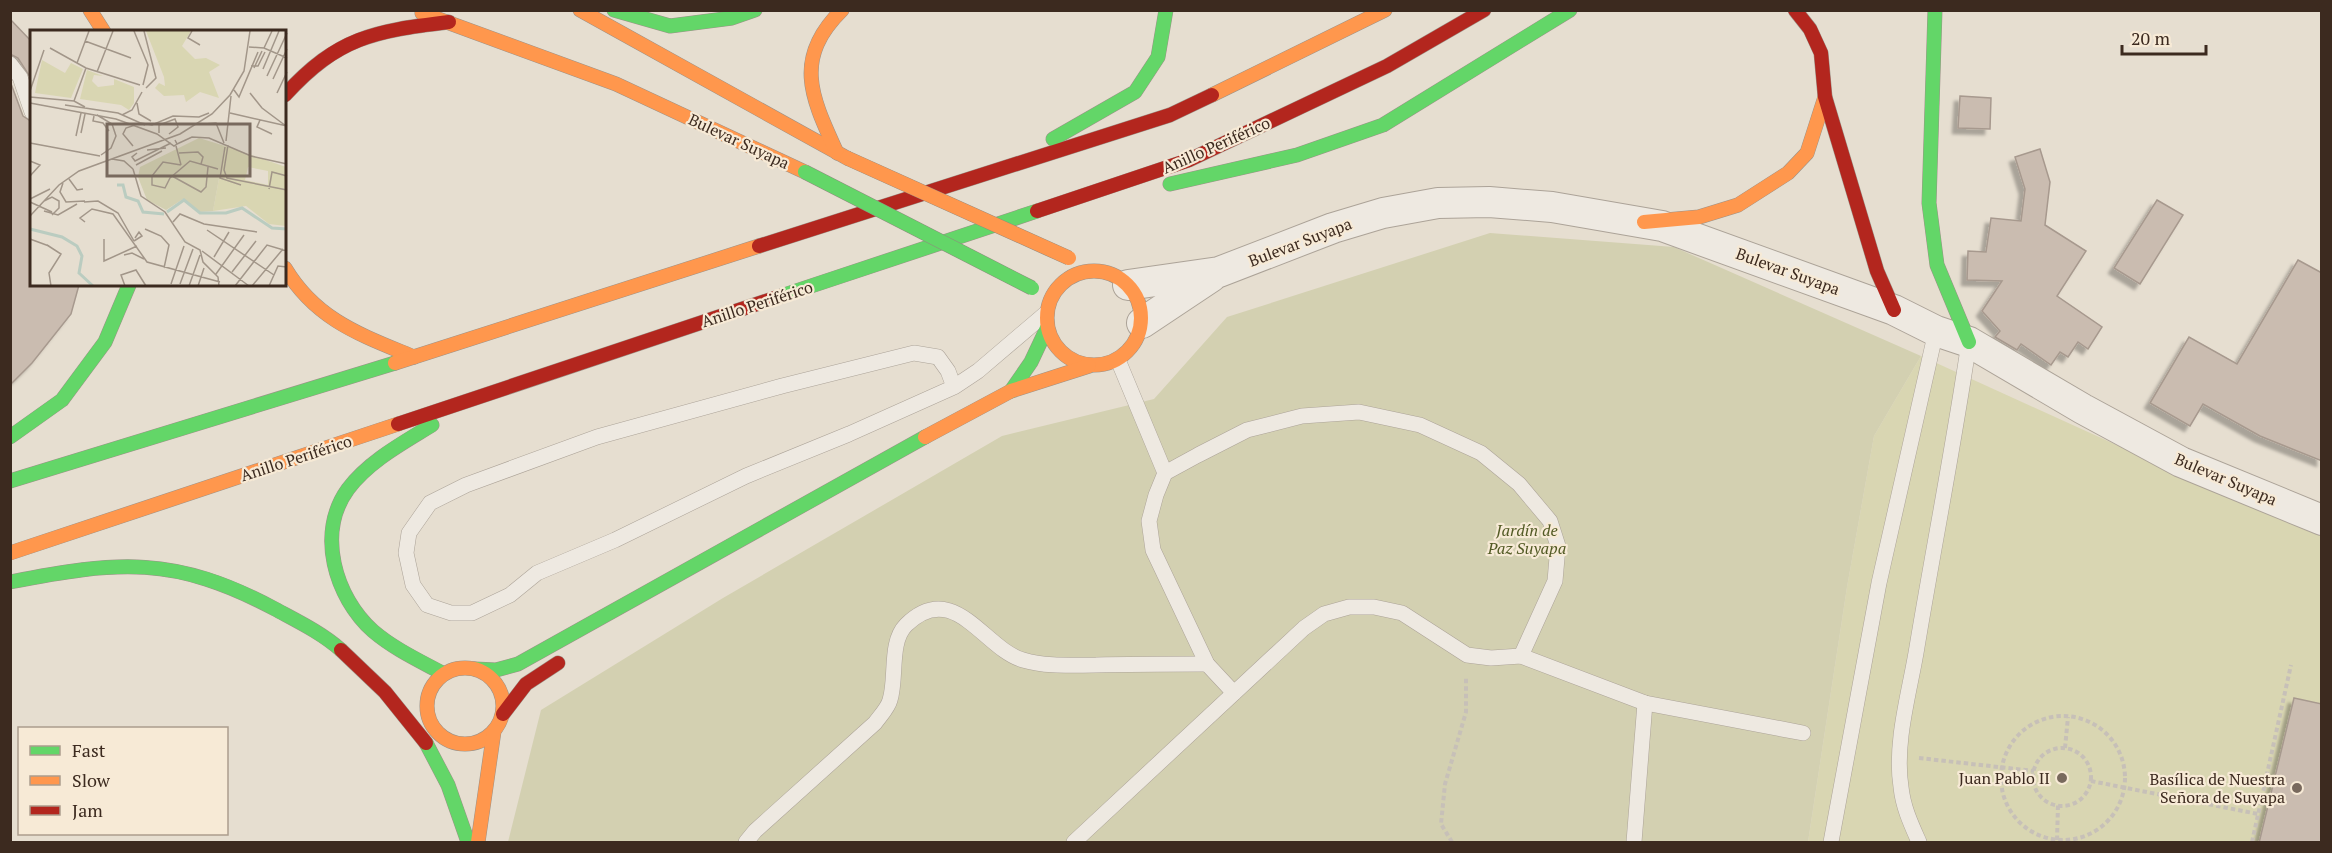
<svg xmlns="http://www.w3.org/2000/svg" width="2332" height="853" font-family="'PT Serif',serif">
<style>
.green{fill:#d9d6b2}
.cemetery{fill:#d3d0b1}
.building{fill:#cabcb0;stroke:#a7998e;stroke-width:1.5;filter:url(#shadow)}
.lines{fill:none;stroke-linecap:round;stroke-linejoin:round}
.lane-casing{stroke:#aca398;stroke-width:16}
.street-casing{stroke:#aca398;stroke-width:32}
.fast-casing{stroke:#9c9288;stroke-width:15}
.slow-casing{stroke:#9c9288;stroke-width:15}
.jam-casing{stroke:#9c9288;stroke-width:15}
.path{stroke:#c7c0b8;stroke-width:4;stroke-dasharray:4.5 3;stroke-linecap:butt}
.lane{stroke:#eee9e1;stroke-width:15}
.street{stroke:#eee9e1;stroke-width:30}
.fast{stroke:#63d668;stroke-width:14}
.slow{stroke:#ff974d;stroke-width:14}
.jam{stroke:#b3261e;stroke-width:14}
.fast-bridge-casing{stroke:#91897f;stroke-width:15;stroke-linecap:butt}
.slow-bridge-casing{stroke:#91897f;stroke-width:15;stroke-linecap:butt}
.fast-bridge{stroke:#63d668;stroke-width:14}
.slow-bridge{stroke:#ff974d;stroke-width:14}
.poi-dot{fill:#78695d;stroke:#f7ead6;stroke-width:2}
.labels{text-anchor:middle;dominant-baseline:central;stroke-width:4.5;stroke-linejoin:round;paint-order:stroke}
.street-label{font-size:16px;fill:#3c2a1f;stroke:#f7ead6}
.park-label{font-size:16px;font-style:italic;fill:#525a24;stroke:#f7ead6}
.poi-label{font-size:16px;fill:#3c2a1f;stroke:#f7ead6;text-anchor:end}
.inset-river{fill:none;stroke:#baccc0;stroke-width:3}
.inset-road{fill:none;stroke:#a29689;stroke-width:1.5}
.view{fill:#78695d;fill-opacity:0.15;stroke:#78695d;stroke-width:3}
.inset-edge{fill:none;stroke:#3c2a1f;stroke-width:3}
</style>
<defs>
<filter id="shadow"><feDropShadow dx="-5.5" dy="5.5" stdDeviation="1.5" flood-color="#0004"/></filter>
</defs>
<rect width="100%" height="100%" fill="#e6ded0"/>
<path class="green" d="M 1921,356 L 2176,472 L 2321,534 L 2321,704 L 2294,698 L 2259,842 L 1808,842 L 1847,587 L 1874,436 Z"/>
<path class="cemetery" d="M 1490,233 L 1674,247 L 1921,356 L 1874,436 L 1847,587 L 1808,842 L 508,842 L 541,710 L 723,598 L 1002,436 L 1154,399 L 1227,317 Z"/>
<g class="building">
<path d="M 10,19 L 32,42 L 32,80 L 18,58 L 10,54 Z"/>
<path d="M 10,81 L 23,116 L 32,122 L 32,285 L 79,285 L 71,314 L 32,363 L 10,385 Z"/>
<path d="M 1960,96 L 1991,98 L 1990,129 L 1958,128 Z"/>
<path d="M 2040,149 L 2050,182 L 2045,225 L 2086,251 L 2057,296 L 2102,327 L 2088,349 L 2078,342 L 2068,357 L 2060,352 L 2051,365 L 2021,344 L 2017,350 L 1995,337 L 2000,331 L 1982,311 L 2002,281 L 1967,280 L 1968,251 L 1986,252 L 1991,218 L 2021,221 L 2025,189 L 2015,157 Z"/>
<path d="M 2157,200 L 2183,215 L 2140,284 L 2114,268 Z"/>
<path d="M 2298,260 L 2322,273 L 2322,461 L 2260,436 L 2203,404 L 2190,426 L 2150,403 L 2189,337 L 2237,364 Z"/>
<path d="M 2294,698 L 2322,704 L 2322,843 L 2259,843 Z"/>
</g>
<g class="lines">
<g class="lane-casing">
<g id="lane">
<path d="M 10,64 L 20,77 L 32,112"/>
<path d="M 1118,360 L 1165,473"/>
<path d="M 954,387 L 948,371 L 938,357 L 914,353 L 782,386 L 597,437 L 466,485 L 430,503 L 409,533 L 406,553 L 413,585 L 427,605 L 451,613 L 472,613 L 510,595 L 537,573 L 615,540 L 746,476 L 849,434 L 954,387 L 978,371 L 1045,314"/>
<path d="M 1234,693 L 1207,664 L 1153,550 L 1149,521 L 1156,495 L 1165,473 L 1198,455 L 1247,430 L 1302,416 L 1359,412 L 1420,425 L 1481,453 L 1519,484 L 1550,521 L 1558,546 L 1555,581 L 1521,656"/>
<path d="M 746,842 L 755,831 L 875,723 C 880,716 888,708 890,700 C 897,678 889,642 906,625 C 954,578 984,649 1023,660 C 1047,667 1072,665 1096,665 C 1133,664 1170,664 1207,664"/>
<path d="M 1074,842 L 1304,628 L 1324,614 L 1349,607 L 1374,607 L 1402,613 L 1467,655 L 1491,658 L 1521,656 L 1645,703 L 1803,733"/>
<path d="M 1634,842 L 1645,703"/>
<path d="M 1831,842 L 1879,583 L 1936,331"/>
<path d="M 1919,842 C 1911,824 1903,807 1901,787 C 1894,742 1910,691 1917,647 C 1934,545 1954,444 1969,342"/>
</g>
</g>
<g class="street-casing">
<g id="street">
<path d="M 1128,285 L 1219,272 L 1333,228 L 1383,213 L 1438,203 L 1489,202 L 1552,207 L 1662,226 L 1894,310 L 1936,331 L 1969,342 L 2083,409 L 2181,462 L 2322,520"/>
<path d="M 1142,323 L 1211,277"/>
</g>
</g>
<g class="fast-casing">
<g id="fast">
<path d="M 614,10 L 670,26 L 732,18 L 755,10"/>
<path d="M 1935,10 L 1929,203 L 1937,265 L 1969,342"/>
<path d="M 1053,139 L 1135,92 L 1158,57 L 1166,10"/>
<path d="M 1170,184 L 1297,155 L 1383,125 L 1570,10"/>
<path d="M 781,296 L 1037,211"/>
<path d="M 1011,391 L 1031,362 L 1047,328"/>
<path d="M 432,425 C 403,443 369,461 348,489 C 316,533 335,597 373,631 C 394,649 420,661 444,674"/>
<path d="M 10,437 L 62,400 L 105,342 L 129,285"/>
<path d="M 10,481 L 395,363"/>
<path d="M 10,582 C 118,561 174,555 275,609 C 297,621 322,633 341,650"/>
<path d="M 475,669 L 496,670 L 518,664 L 925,437"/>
<path d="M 426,743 L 448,785 L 468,842"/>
</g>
</g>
<g class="slow-casing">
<g id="slow">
<path d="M 90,10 L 104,32"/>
<path d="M 580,10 L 847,158"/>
<path d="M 422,13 L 616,84 L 805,172"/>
<path d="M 1212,95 L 1385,10"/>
<path d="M 837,153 C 812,98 792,59 842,10"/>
<path d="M 1644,222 L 1699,217 L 1738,205 L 1788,173 L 1807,153 L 1825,97"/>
<path d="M 285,268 C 316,320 361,335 414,357"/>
<circle cx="1094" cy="318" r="47"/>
<path d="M 395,363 L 759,246"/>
<path d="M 925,437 L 1011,391 L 1089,366"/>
<path d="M 10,553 L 398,424"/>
<circle cx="465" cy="706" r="38"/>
<path d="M 478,842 L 494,731"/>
</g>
</g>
<g class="jam-casing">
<g id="jam">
<path d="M 1795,10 L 1810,29 L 1821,53 L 1825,97 L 1877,271 L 1894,310"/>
<path d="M 285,95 C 338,37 374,31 449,22"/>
<path d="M 1037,211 L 1189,160 L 1387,66 L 1484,10"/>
<path d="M 759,246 L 1170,115 L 1212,95"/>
<path d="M 398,424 L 781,296"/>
<path d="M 341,650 L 385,692 L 426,743"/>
<path d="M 503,714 L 526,684 L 558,663"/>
</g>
</g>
<g class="path">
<circle cx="2063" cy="778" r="62"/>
<path d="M 2065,748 L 2068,717"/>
<circle cx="2062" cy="777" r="29"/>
<path d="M 1919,758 L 2034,771"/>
<path d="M 2091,781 L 2258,814"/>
<path d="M 2057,840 L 2058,805"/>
<path d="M 1452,842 L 1441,824 L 1445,784 L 1466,712 L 1466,676"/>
<path d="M 2252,842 L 2291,665"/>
</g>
<use href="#lane" class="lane"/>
<use href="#street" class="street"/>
<use href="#fast" class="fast"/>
<use href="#slow" class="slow"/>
<use href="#jam" class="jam"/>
<g class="fast-bridge-casing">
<path id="fast-bridge" d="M 805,172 L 1032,288"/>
</g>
<g class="slow-bridge-casing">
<path id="slow-bridge" d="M 847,158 L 1069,258"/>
</g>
<use href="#fast-bridge" class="fast-bridge"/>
<use href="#slow-bridge" class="slow-bridge"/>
</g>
<g class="poi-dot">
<circle cx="2062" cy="778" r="6"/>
<circle cx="2297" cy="788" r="6"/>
</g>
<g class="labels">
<g class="street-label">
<text transform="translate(739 141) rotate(25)">Bulevar Suyapa</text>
<text transform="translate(1216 145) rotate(-24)">Anillo Periférico</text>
<text transform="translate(1300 242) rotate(-21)">Bulevar Suyapa</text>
<text transform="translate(1788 271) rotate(20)">Bulevar Suyapa</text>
<text transform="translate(757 304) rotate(-18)">Anillo Periférico</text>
<text transform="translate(296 458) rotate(-18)">Anillo Periférico</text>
<text transform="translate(2226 479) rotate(23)">Bulevar Suyapa</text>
</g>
<g class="park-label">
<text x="1527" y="530">Jardín de<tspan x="1527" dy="18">Paz Suyapa</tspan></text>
</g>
<g class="poi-label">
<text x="2050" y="778">Juan Pablo II</text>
<text x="2285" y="779">Basílica de Nuestra<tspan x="2285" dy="18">Señora de Suyapa</tspan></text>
</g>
</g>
<g transform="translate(30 30)">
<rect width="256" height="256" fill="#e6ded0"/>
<path d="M 116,1 L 161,1 L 152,16 L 165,29 L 176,28 L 190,35 L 179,42 L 189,68 L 170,62 L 156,72 L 154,65 L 134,66 L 125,58 L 129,53 L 135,56 L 134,47 ZM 12,30 L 35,43 L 41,33 L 53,39 L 41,68 L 5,63 ZM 57,40 L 73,46 L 64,45 L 62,51 L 68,57 L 84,55 L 84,49 L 104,57 L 104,73 L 99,80 L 91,75 L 50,69 ZM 195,116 L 256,137 L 256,196 L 239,194 L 216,176 L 183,181 ZM 218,137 L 238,141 L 238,155 L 215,150 Z" fill="#d9d6b2" fill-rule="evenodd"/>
<path d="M 169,108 L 195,116 L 183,181 L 169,182 L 153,169 L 136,180 L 117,170 L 108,147 L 110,137 Z" fill="#d3d0b1"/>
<path class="inset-river" d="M 87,155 L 93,155 L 96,167 L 108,171 L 113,182 L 134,184M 137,182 L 154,170 L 170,183 L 196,183 L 212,178 L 242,198 L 257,199M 0,199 L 32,207 L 47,216 L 52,226 L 49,243 L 63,256"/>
<path class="inset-road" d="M 104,1 L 118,35 L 113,55M 114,1 L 126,48 L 116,58M 162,1 L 158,8 L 170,15M 55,11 L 101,28M 219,17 L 234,18 L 257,28M 20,18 L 56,38 L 110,55M 234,18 L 242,1M 47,33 L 59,1M 221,36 L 228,36 L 235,22M 224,38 L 232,21M 233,39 L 249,1M 67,42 L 83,1M 237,46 L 257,3M 243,49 L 257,19M 204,60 L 209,67 L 228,22M 0,61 L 14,20M 220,63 L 232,78 L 256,96M 247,63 L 257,42M 0,67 L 44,71 L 55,77M 44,71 L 56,38M 0,73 L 86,89 L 127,104 L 144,116 L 147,114 L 145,110M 107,73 L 109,84 L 121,91M 35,75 L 88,83 L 115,95M 200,83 L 257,96M 67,85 L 82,94 L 86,106 L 81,118 L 71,125M 92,85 L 102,80 L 112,62M 64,86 L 63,91 L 73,93 L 79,101M 230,90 L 227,97 L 242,104M 111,93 L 122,95 L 143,86 L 169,87 L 179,83M 174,94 L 186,93 L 194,113M 51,103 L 55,84M 129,103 L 129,95 L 145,89 L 148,97 L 139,104M 46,106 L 51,83M 196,111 L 201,66M 0,113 L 70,126M 147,114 L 162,107 L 179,108 L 221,126 L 257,134M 198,115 L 194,140 L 197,148 L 257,160M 103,116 L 93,104 L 96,98 L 105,95M 146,116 L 151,135M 195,117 L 190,148 L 211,155M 117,120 L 136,118M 107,123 L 102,127 L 105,131 L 141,113M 149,123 L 168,122 L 173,127 L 171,134M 82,129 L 94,131 L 103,139M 0,131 L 10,135 L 0,146M 106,135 L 132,121M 151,135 L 133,132 L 122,146 L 122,155 L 135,158 L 140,148 L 160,131 L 188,139M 103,139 L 111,166 L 135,182 L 155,212 L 170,220 L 173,232 L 188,247 L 189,256M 142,146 L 171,162 L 176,157 L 178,137M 39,149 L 47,160 L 53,159M 33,153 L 30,162 L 36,172 L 55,171M 239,159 L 242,142 L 257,146M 0,169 L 20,159M 14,171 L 22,167 L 29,171 L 29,178 L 22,185M 0,172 L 22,182M 54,172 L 68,171 L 88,183 L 104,211M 14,181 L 28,185 L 47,174M 0,186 L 29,155 L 49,141 L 150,104 L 182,84 L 200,65 L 214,41 L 220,1M 55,192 L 50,188 L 62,179 L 83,184 L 117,232 L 190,252M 143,192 L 150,184 L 174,194 L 227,202M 115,199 L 131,206 L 139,215 L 134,238M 177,200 L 244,245M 0,209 L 19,216M 74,209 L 74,231 L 107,216M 104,211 L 112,206 L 109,202 L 105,208M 17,215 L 31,224 L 19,243 L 21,256M 172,221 L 219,256M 94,225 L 102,223 L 114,229M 184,227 L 199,202M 202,242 L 226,211M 186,244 L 214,205M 141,254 L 154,216M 150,254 L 163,219M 95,256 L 91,245 L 106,240 L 116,256M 159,256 L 170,225M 168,256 L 174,238M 205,256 L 237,215 L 257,221M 222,256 L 253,219M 239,256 L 248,236 L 257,237"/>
<path class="view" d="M 77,94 L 220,94 L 220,146 L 77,146 Z"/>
<rect width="256" height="256" class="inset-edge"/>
</g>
<rect width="2332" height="853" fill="none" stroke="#3c2a1f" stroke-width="24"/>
<rect x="18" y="727" width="210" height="108" fill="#f7ead6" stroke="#ac9d8d" stroke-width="1.5"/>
<rect x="30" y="746" width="30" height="9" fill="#63d668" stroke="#ac9d8d" stroke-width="1.5"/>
<text x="72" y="757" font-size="18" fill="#3c2a1f">Fast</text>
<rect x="30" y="776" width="30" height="9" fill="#ff974d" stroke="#ac9d8d" stroke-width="1.5"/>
<text x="72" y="787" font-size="18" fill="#3c2a1f">Slow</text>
<rect x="30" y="806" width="30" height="9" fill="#b3261e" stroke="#ac9d8d" stroke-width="1.5"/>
<text x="72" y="817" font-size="18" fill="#3c2a1f">Jam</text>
<path d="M2122 45v9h84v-9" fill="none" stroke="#3c2a1f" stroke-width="3"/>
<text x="2131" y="45" font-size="18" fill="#3c2a1f" stroke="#f7ead6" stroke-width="4.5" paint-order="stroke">20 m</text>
</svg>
